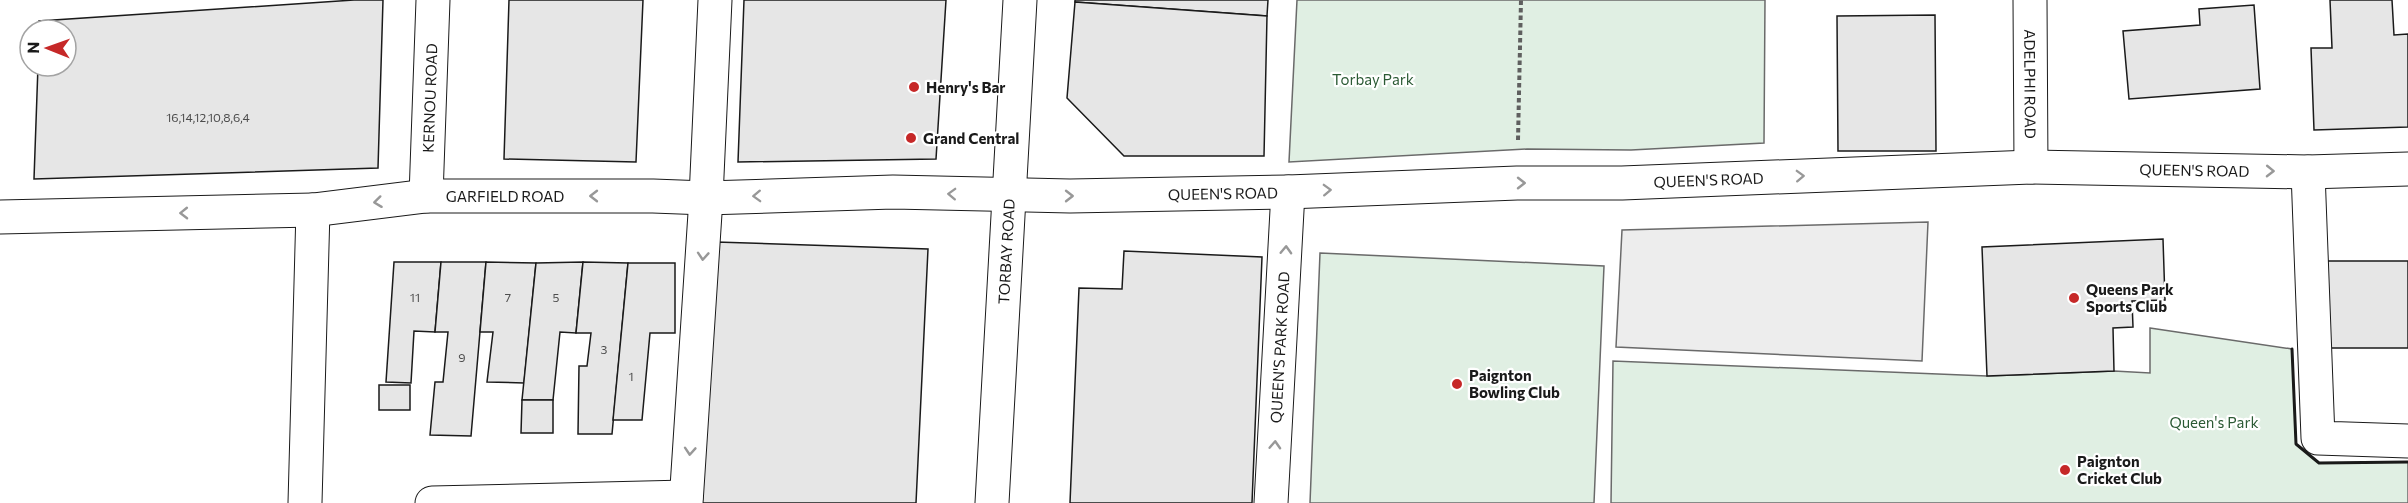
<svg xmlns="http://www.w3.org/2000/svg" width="2408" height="503" font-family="Commissioner,sans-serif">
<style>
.green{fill:#e0efe3;stroke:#6a6a6a;stroke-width:1.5}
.parking{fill:#ededed;stroke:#6a6a6a;stroke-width:1.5}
.building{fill:#e6e6e6;stroke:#1a1a1a;stroke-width:1.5}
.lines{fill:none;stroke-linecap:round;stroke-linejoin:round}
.minor-casing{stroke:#1a1a1a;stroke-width:35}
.major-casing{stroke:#1a1a1a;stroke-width:35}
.path{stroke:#5f5f5f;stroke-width:4;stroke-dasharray:4.5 3;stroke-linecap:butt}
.minor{stroke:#fff;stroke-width:33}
.major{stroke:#fff;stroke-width:33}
.wall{stroke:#1a1a1a;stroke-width:3}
.oneway{stroke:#989898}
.poi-dot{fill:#c62828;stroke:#fff;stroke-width:2}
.labels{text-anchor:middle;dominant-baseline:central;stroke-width:4.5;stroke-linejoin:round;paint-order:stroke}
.number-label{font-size:12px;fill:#4d4d4d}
.park-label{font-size:15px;fill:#2b5a34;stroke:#fff}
.street-label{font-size:15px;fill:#1a1a1a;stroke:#fff}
.poi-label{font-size:15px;font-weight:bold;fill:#1a1a1a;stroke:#fff;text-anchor:start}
</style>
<rect width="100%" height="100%" fill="#fff"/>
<g class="green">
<path d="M 1297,0 L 1765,0 L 1764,143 L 1631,150 L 1527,149 L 1289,162 Z"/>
<path d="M 1320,253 L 1604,266 L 1594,503 L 1310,503 Z"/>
<path d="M 2150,328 L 2292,349 L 2296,444 L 2319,463 L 2408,462 L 2408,503 L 1611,503 L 1613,361 L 1987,376 L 2114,371 L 2150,373 Z"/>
</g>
<path class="parking" d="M 1928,222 L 1922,361 L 1616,347 L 1622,230 Z"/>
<g class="building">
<path d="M 354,0 L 383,0 L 378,168 L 34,179 L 38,66 L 66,66 L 66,30 L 39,30 L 39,21 Z"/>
<path d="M 509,0 L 643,0 L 636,162 L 504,159 Z"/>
<path d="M 744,0 L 946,0 L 936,159 L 738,162 Z"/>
<path d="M 1075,0 L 1268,0 L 1267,16 L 1075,2 Z"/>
<path d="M 2330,0 L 2392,0 L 2394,35 L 2408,34 L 2408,127 L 2314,130 L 2311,48 L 2332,48 Z"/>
<path d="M 1075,2 L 1267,16 L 1264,156 L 1124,156 L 1067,98 Z"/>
<path d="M 2254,5 L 2260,89 L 2129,99 L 2123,31 L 2200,25 L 2199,9 Z"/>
<path d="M 1935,15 L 1936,151 L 1838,151 L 1837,16 Z"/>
<path d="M 2163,239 L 2165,300 L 2132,301 L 2133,327 L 2113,328 L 2114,371 L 1987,376 L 1982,247 Z"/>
<path d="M 716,242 L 928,249 L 916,503 L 701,503 Z"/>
<path d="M 1124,251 L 1262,257 L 1252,503 L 1070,503 L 1079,288 L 1122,289 Z"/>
<rect x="2322" y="261" width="86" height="87"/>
<path d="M 394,262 L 441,262 L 435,332 L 414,331 L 411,383 L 386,382 Z"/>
<path d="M 441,262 L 486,262 L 471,436 L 430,435 L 435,382 L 443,382 L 448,332 L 435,332 Z"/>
<path d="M 486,262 L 536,263 L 524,383 L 487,382 L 493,332 L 480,332 Z"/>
<path d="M 583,262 L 576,333 L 560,332 L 553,400 L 522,400 L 536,263 Z"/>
<path d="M 583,262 L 628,263 L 612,434 L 578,434 L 579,366 L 587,366 L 591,333 L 576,333 Z"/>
<path d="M 628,263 L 675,263 L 675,333 L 650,333 L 642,420 L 613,420 Z"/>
<rect x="379" y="385" width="31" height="25"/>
<path d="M 522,400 L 553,400 L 553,433 L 521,433 Z"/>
</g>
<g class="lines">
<g class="minor-casing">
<g id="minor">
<path id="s1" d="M 2030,0 L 2031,167"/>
<path d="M 2308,172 L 2318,438 L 2408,441"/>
<path id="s2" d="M 426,196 L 433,0"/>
<path id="s3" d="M 0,217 L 313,210 L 426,196 L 653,196 L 706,198 L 893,192 L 1070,196 L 1288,192 L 1517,183 L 1622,183 L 2031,167 L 2308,172 L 2408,169"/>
<path d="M 305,503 L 313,210"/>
<path d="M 432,503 L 686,497"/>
<path d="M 686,503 L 706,198 L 715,0"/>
<path id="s4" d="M 1271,503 L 1288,192"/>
</g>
</g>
<g class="major-casing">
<g id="major">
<path id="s5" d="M 992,503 L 1020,0"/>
</g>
</g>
<path class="path" d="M 1518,140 L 1521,0"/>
<use href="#minor" class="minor"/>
<use href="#major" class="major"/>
<path class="wall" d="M 2292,349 L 2296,444 L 2319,463 L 2408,462"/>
</g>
<defs><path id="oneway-chevron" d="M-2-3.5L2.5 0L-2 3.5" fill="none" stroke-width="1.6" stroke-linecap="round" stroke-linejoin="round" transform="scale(1.5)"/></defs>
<g class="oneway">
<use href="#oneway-chevron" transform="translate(2270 171) rotate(1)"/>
<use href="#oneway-chevron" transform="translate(1800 176) rotate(-2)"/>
<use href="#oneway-chevron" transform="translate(1521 183)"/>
<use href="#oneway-chevron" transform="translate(1327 190) rotate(-2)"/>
<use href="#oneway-chevron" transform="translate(952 194) rotate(-178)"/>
<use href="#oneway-chevron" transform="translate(594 196) rotate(180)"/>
<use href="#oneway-chevron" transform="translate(757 196) rotate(178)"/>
<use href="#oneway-chevron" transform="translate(1069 196)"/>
<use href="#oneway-chevron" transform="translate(378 202) rotate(173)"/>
<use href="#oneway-chevron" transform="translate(184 213) rotate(179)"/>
<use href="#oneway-chevron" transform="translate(1286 250) rotate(-88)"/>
<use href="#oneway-chevron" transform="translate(703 256) rotate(94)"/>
<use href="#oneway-chevron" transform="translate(1275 445) rotate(-87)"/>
<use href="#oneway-chevron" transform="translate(690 451) rotate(94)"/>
</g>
<g class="poi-dot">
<circle cx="914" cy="87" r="6"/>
<circle cx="911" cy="138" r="6"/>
<circle cx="2074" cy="298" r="6"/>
<circle cx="1457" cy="384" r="6"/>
<circle cx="2065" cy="470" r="6"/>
</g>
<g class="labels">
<g class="number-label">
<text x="208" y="117">16,14,12,10,8,6,4</text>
<text x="415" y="297">11</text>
<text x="508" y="297">7</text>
<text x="556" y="297">5</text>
<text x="604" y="349">3</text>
<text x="462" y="357">9</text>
<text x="631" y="376">1</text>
</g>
<g class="park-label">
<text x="1373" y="79">Torbay Park</text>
<text x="2214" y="422">Queen's Park</text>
</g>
<g class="street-label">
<text stroke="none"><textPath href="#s1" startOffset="84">ADELPHI ROAD</textPath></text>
<text stroke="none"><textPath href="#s2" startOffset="98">KERNOU ROAD</textPath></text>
<text stroke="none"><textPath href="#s3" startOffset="2196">QUEEN'S ROAD</textPath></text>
<text stroke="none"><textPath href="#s3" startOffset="1710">QUEEN'S ROAD</textPath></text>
<text stroke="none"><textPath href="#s3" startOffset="1224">QUEEN'S ROAD</textPath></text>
<text stroke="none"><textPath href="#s3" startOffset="506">GARFIELD ROAD</textPath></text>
<text stroke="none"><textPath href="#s5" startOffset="252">TORBAY ROAD</textPath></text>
<text stroke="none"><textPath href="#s4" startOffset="156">QUEEN'S PARK ROAD</textPath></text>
</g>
<g class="poi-label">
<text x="926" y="87">Henry's Bar</text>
<text x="923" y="138">Grand Central</text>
<text x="2086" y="289">Queens Park<tspan x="2086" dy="17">Sports Club</tspan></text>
<text x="1469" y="375">Paignton<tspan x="1469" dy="17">Bowling Club</tspan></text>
<text x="2077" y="461">Paignton<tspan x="2077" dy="17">Cricket Club</tspan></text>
</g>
</g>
<g transform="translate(48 48) rotate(271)"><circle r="28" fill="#ffffff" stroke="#a3a3a3" stroke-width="1.5"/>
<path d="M0-4.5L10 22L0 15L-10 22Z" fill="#c62828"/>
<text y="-9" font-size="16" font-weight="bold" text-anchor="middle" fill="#1a1a1a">N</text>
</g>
</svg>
